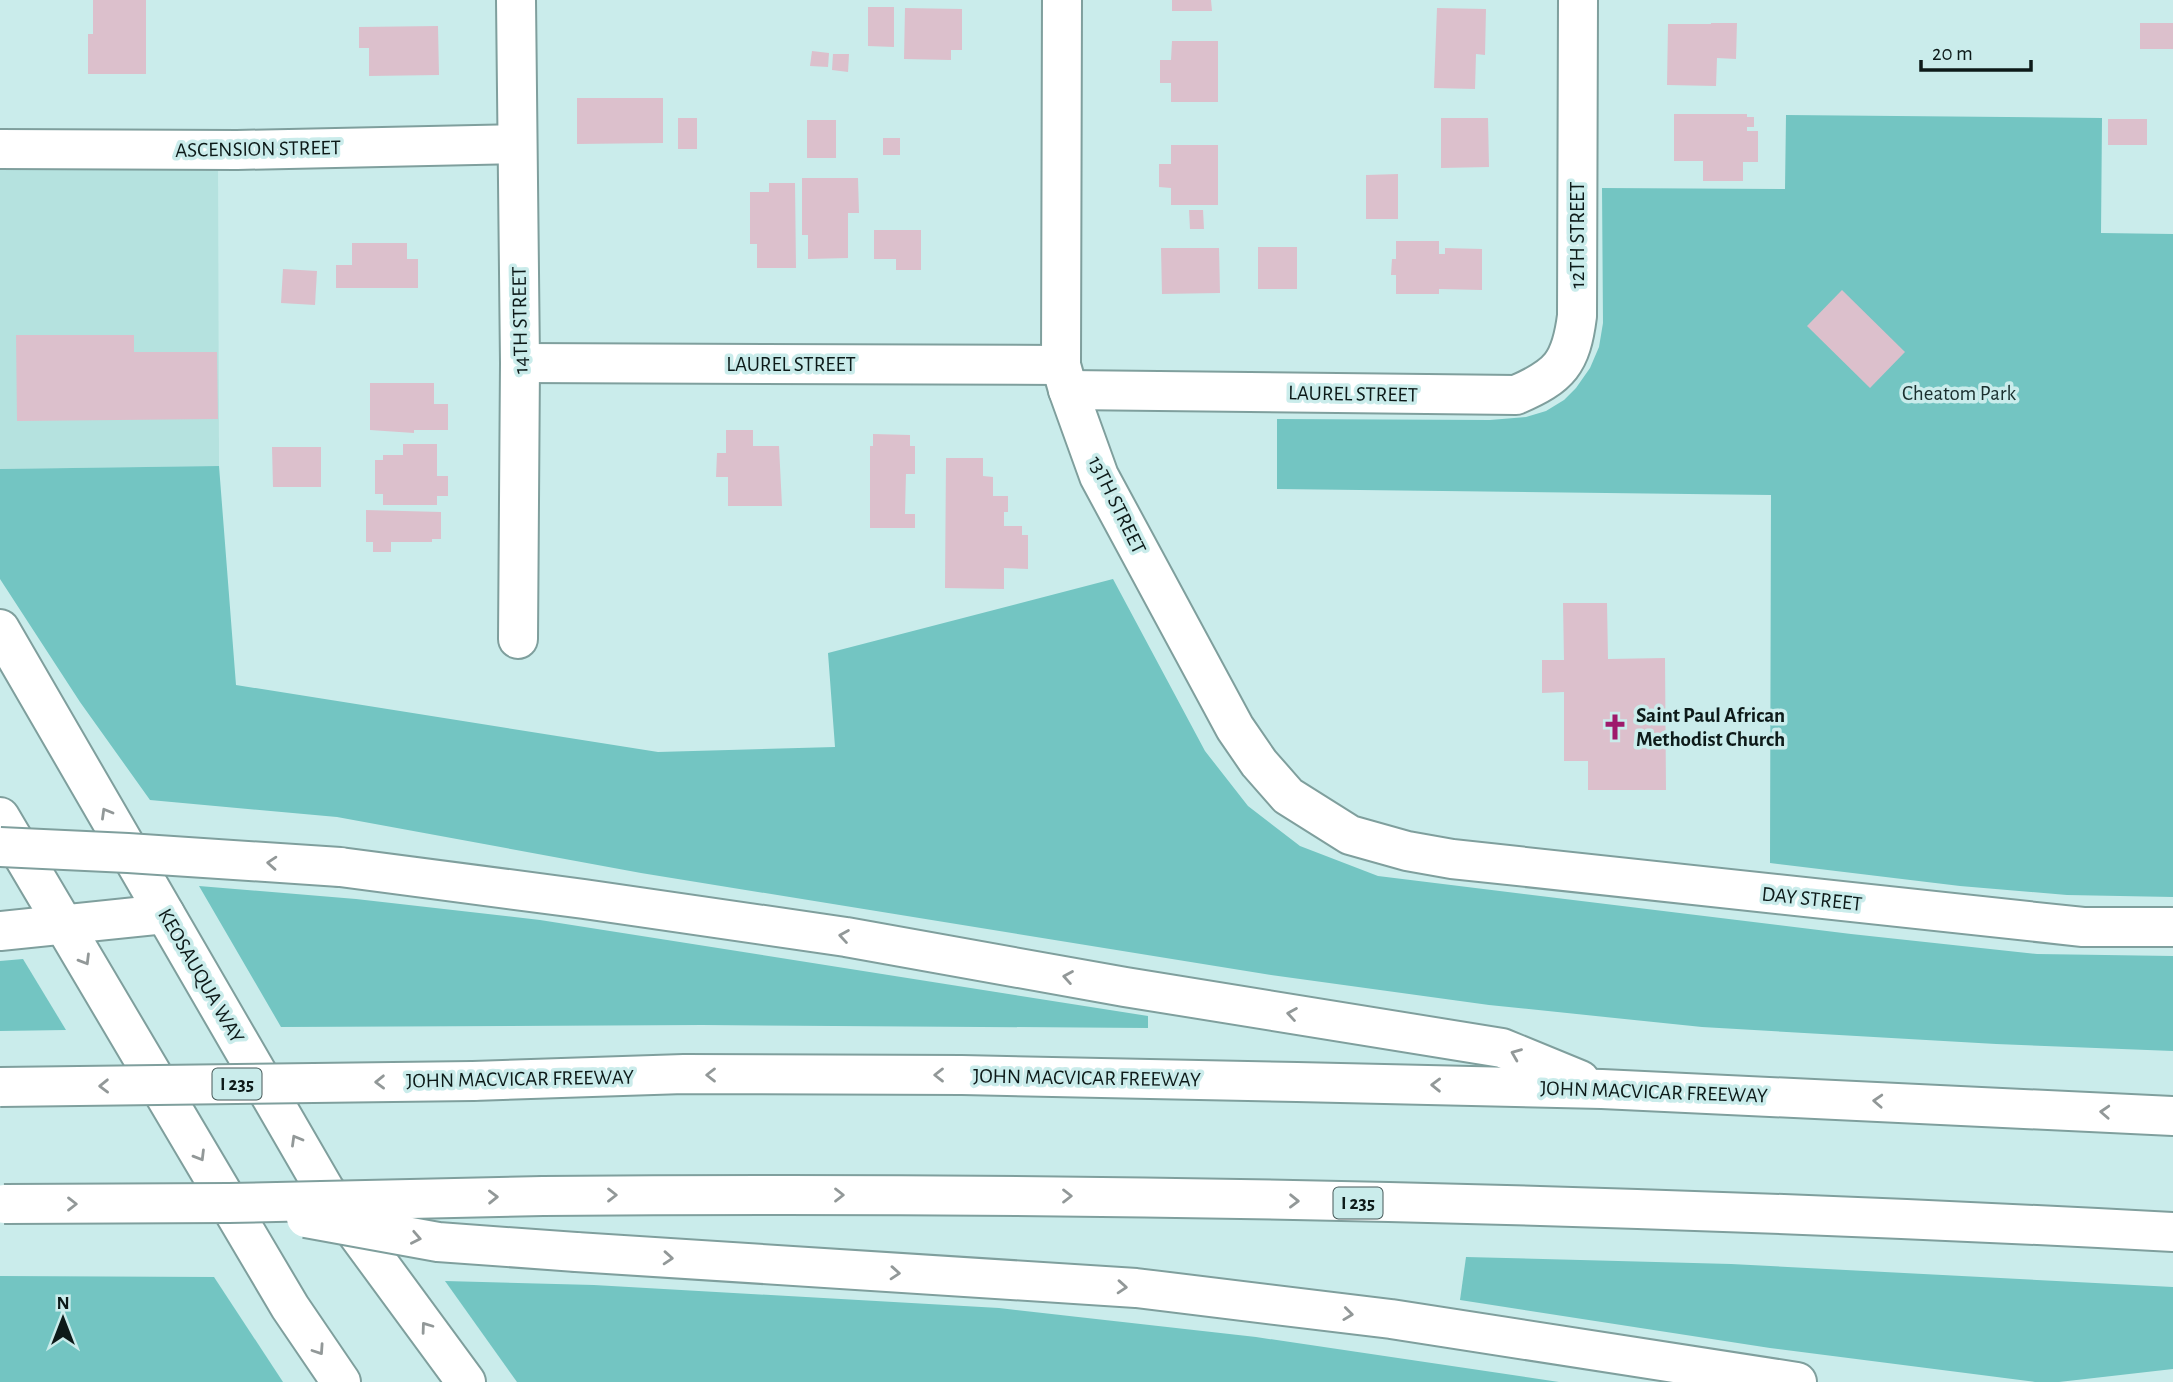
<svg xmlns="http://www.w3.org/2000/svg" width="2173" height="1382" font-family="'Alegreya Sans',sans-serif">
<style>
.built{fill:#b5e2df}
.green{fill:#73c5c2}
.building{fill:#dcc0cc}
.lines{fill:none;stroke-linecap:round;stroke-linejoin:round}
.minor-casing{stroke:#7f9f9d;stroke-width:42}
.major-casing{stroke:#7f9f9d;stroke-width:42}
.highway-casing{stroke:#7f9f9d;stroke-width:42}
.minor{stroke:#fff;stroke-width:38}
.major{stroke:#fff;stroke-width:38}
.highway{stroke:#fff;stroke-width:38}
.highway-bridge-casing{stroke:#7f9f9d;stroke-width:42;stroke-linecap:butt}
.highway-bridge{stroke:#fff;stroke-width:38}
.oneway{stroke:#929898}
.labels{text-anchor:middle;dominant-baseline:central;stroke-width:7;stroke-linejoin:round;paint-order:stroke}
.shield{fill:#caeceb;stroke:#465958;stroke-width:2}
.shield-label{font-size:19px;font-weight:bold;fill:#0d1a19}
.street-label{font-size:21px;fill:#0d1a19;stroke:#caeceb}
.park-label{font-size:21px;fill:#1a2f2e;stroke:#caeceb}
.poi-label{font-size:21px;font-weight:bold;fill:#0d1a19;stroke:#caeceb;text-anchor:start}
</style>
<rect width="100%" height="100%" fill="#caeceb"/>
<path class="built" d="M 218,157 L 219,466 L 0,469 L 0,165 Z"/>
<g class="green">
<path d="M 1786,115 L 2102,118 L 2101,233 L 2173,234 L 2173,897 L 2067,895 L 1960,886 L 1770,863 L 1771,495 L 1277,489 L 1277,419 L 1490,420 L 1526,417 L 1546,411 L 1564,400 L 1576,388 L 1590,368 L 1599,347 L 1603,323 L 1602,188 L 1785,189 Z"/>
<path d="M 219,466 L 236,685 L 658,752 L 835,747 L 828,653 L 1113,579 L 1205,751 L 1248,806 L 1300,846 L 1378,876 L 1851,934 L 2037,954 L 2173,956 L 2173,1051 L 1996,1044 L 1702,1027 L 1489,1005 L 1271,975 L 641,873 L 337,817 L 150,800 L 80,702 L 0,579 L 0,469 Z"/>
<path d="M 199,886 L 356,899 L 540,920 L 1148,1016 L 1148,1028 L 702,1025 L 281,1027 Z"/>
<path d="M 23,959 L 66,1030 L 0,1031 L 0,961 Z"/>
<path d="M 1466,1257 L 1731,1264 L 2173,1287 L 2173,1369 L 2059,1382 L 2035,1382 L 1770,1348 L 1460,1300 Z"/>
<path d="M 0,1276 L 214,1277 L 283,1382 L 0,1382 Z"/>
<path d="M 445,1281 L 594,1285 L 999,1308 L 1256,1337 L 1559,1382 L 517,1382 Z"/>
</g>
<g class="building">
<path d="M 93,0 L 146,0 L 146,74 L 88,74 L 88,34 L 93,34 Z"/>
<path d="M 1172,0 L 1211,0 L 1212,11 L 1172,11 Z"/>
<path d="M 868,7 L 894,7 L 894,47 L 868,46 Z"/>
<path d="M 905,8 L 962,9 L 962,50 L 951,50 L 951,60 L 904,59 Z"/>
<path d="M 1437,8 L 1486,9 L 1485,55 L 1476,54 L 1475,89 L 1434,88 Z"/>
<path d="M 1711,23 L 1737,23 L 1736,59 L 1717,58 L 1716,86 L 1667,85 L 1668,24 L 1711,24 Z"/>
<rect x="2140" y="23" width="33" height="26"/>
<path d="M 438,26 L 439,75 L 369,76 L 369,48 L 359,48 L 359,27 Z"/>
<path d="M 1172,41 L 1218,41 L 1218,102 L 1171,102 L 1171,83 L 1160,83 L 1160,60 L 1171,60 Z"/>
<path d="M 812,51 L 829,53 L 828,67 L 810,66 Z"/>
<path d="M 833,54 L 849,54 L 848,72 L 832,70 Z"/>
<path d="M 577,98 L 663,98 L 663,143 L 577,144 Z"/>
<path d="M 1674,114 L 1747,114 L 1747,117 L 1754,117 L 1754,127 L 1747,127 L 1747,131 L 1758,131 L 1758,162 L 1743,162 L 1743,181 L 1703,181 L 1703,161 L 1674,161 Z"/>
<rect x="678" y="118" width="19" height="31"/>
<path d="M 1441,118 L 1488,118 L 1489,167 L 1441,168 Z"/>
<rect x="2108" y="119" width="39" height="26"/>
<rect x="807" y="120" width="29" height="38"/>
<rect x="883" y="138" width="17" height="17"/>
<path d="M 1171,145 L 1218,145 L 1218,205 L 1171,205 L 1171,188 L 1159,187 L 1159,164 L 1171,164 Z"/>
<path d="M 1398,174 L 1398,219 L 1366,219 L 1366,175 Z"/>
<path d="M 802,178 L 858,178 L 859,213 L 848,213 L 848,258 L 808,259 L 808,235 L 802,235 Z"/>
<path d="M 769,183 L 795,183 L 796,268 L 757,268 L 757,244 L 750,244 L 750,192 L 769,192 Z"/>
<path d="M 1189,210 L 1203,210 L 1204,229 L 1190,229 Z"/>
<path d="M 874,230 L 921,230 L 921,270 L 896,270 L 896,259 L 874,259 Z"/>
<path d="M 1396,241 L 1439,241 L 1439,254 L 1445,254 L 1445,248 L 1482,249 L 1482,290 L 1439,289 L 1439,294 L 1396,294 L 1396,275 L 1391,275 L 1392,259 L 1396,259 Z"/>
<path d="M 352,243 L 407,243 L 407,259 L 418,259 L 418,288 L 336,288 L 336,265 L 352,265 Z"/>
<rect x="1258" y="247" width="39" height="42"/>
<path d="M 1161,248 L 1219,248 L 1220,293 L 1162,294 Z"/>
<path d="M 283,269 L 317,271 L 315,305 L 281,303 Z"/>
<path d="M 1842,290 L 1905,352 L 1870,388 L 1807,326 Z"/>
<path d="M 16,335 L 134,335 L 134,352 L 217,352 L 218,419 L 17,421 Z"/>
<path d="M 370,383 L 434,383 L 434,404 L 448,404 L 448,430 L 414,430 L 414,433 L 370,430 Z"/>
<path d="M 726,430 L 753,430 L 753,446 L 779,446 L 782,506 L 728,506 L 728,477 L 716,477 L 717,453 L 726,453 Z"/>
<path d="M 873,434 L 910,435 L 910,446 L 915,446 L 915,474 L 906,474 L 905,514 L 915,514 L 915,528 L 870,528 L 870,446 L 873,446 Z"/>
<path d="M 403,444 L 437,444 L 437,476 L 448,476 L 448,496 L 437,496 L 437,505 L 383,505 L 383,494 L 375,494 L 375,460 L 383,460 L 383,455 L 403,455 Z"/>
<path d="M 272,447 L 321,447 L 321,487 L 273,487 Z"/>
<path d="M 946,458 L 983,458 L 983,476 L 993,477 L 993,496 L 1008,496 L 1008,512 L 1004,512 L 1004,526 L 1022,526 L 1022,535 L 1028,535 L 1028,569 L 1004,568 L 1004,589 L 945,588 Z"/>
<path d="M 366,510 L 441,512 L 441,539 L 432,539 L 432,542 L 391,542 L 391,552 L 373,552 L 373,542 L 366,542 Z"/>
<path d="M 1563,603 L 1607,603 L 1608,659 L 1665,658 L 1666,790 L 1588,790 L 1588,761 L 1564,761 L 1564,692 L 1542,693 L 1542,660 L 1564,660 Z"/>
</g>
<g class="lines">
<g class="minor-casing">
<g id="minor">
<path d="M 516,0 L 520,363 L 518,639"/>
<path d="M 1062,0 L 1061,365 L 1068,390 L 1099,476 L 1235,728 L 1259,763 L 1288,796 L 1350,835 L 1407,851 L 1452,859 L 2083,927 L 2173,927"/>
<path d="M 0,149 L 237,150 L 517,144"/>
<path d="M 520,363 L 1061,365"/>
<path d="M 1068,390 L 1516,395 C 1560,376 1571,363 1577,316 L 1578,0"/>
</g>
</g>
<g class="major-casing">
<g id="major">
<path d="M 0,629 L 325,1190 L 466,1382"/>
<path d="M 0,817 L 290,1307 L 341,1382"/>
</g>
</g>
<g class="highway-casing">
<g id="highway">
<path d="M 340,867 L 584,899 L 846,937 L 1125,987 L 1502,1048 L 1580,1080"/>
<path d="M 0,931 L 165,914"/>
<path d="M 473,1081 L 684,1074 L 962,1075 L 1297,1082 L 1602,1089 L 2173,1116"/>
<path d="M 543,1196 C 1087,1191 1631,1203 2173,1232"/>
<path d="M 576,1252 L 1136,1288 L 1391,1319 L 1797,1382"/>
</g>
</g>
<use href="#minor" class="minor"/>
<use href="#major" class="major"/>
<use href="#highway" class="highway"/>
<g class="highway-bridge-casing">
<g id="highway-bridge">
<path d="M 0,847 L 128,853 L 340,867"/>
<path d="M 0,1087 L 473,1081"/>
<path d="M 4,1204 L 229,1203 L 543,1196"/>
<path d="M 306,1218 L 438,1242 L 576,1252"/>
</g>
</g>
<use href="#highway-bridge" class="highway-bridge"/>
</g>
<defs><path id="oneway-chevron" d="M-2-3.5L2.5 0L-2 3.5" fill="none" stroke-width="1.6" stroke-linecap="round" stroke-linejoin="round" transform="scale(1.75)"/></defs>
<g class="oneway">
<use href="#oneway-chevron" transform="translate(106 813) rotate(-120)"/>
<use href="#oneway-chevron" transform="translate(272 863) rotate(-176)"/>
<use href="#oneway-chevron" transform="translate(844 936) rotate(-171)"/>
<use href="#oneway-chevron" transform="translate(85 960) rotate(59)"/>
<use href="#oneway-chevron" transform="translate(1068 977) rotate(-170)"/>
<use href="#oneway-chevron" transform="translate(1292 1014) rotate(-171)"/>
<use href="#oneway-chevron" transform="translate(1516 1054) rotate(-158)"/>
<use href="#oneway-chevron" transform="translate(711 1075) rotate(-180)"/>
<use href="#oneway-chevron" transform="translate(939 1075) rotate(-180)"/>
<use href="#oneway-chevron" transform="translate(380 1082) rotate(179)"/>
<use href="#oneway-chevron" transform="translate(1436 1085) rotate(-179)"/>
<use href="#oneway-chevron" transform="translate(104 1086) rotate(179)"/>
<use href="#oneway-chevron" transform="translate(1878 1101) rotate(-177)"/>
<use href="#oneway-chevron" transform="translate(2105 1112) rotate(-177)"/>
<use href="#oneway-chevron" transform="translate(296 1140) rotate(-120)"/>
<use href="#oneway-chevron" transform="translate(200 1156) rotate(59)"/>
<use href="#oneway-chevron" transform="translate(612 1195)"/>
<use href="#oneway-chevron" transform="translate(839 1195)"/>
<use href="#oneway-chevron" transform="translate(1067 1196)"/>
<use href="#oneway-chevron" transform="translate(493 1197) rotate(-1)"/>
<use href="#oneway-chevron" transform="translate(1294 1201) rotate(1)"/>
<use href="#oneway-chevron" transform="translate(72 1204)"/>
<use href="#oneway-chevron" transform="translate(416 1238) rotate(11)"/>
<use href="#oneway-chevron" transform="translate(668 1258) rotate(4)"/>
<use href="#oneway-chevron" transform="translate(895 1273) rotate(4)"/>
<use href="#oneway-chevron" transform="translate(1122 1287) rotate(4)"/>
<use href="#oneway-chevron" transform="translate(1348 1314) rotate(7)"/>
<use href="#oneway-chevron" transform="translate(426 1327) rotate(-126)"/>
<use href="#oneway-chevron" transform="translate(319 1350) rotate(56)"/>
</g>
<defs>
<g id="church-bare" transform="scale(2.1)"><path d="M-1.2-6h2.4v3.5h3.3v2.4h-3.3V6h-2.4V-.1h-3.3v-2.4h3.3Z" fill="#9e1b6c" stroke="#caeceb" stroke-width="2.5" paint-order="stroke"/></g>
</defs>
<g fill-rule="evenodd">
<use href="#church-bare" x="1615" y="727"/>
</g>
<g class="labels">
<g class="shield">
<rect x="212.5" y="1068.5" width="49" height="31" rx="5"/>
<rect x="1333.5" y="1187.5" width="49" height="31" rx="5"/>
</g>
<g class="shield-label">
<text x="237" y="1084">I 235</text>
<text x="1358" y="1203">I 235</text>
</g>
<g class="street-label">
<text transform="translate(258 149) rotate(-1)">ASCENSION STREET</text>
<text transform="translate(1577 235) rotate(-90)">12TH STREET</text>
<text transform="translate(520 320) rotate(-91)">14TH STREET</text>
<text x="791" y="364">LAUREL STREET</text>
<text transform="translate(1353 394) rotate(1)">LAUREL STREET</text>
<text transform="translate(1117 505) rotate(64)">13TH STREET</text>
<text transform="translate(1812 899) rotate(6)">DAY STREET</text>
<text transform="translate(201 976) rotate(60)">KEOSAUQUA WAY</text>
<text transform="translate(1087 1078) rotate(1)">JOHN MACVICAR FREEWAY</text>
<text transform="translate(520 1079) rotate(-1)">JOHN MACVICAR FREEWAY</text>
<text transform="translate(1654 1092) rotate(2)">JOHN MACVICAR FREEWAY</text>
</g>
<g class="park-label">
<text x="1959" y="393">Cheatom Park</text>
</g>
<g class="poi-label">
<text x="1636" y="715">Saint Paul African<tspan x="1636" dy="24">Methodist Church</tspan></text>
</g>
</g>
<g transform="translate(63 1319)" stroke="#caeceb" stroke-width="5" paint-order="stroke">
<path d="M0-5L12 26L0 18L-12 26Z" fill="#0d1a19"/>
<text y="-10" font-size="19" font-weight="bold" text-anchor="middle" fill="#0d1a19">N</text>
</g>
<path d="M1921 60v10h110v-10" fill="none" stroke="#0d1a19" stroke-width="3.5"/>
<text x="1932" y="60" font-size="21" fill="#0d1a19" stroke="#caeceb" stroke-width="5" paint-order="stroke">20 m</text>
</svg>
